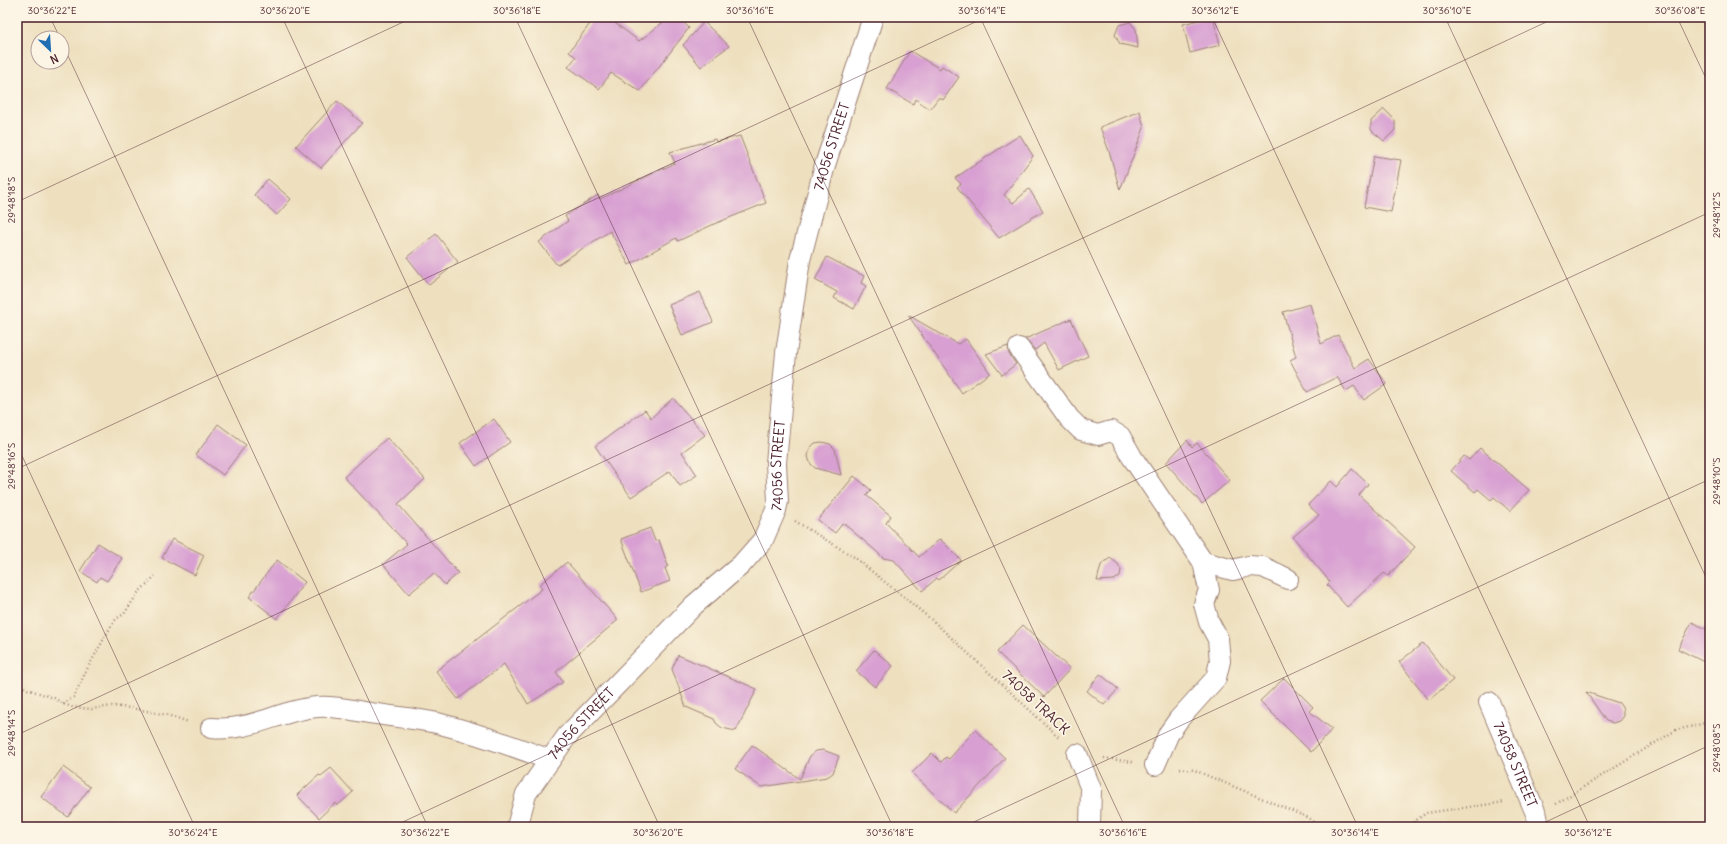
<svg xmlns="http://www.w3.org/2000/svg" width="1727" height="844" font-family="Delius,sans-serif">
<style>
.building{fill:#d8a0d2}
.lines{fill:none;stroke-linecap:round;stroke-linejoin:round}
.minor-casing{stroke:#9c8075;stroke-width:22}
.path{stroke:#9c8075;stroke-width:2.5;stroke-dasharray:1 3;stroke-linecap:butt}
.minor{stroke:#fff;stroke-width:20}
.ticks{fill:none;stroke:#4a1f2b;stroke-width:1;stroke-opacity:0.45}
.labels{text-anchor:middle;dominant-baseline:central;stroke-width:3.5;stroke-linejoin:round;paint-order:stroke}
.street-label{font-size:14px;fill:#4a1f2b;stroke:#fcf5e5}
.neatline{fill:none;stroke:#4a1f2b;stroke-width:1.5}
.ticks-label{font-size:10px;text-anchor:middle;fill:#4a1f2b}
</style>
<rect width="100%" height="100%" fill="#fcf5e5"/>
<filter id="ink" filterUnits="userSpaceOnUse"><feTurbulence type="fractalNoise" baseFrequency=".025" numOctaves="2"/><feDisplacementMap in="SourceGraphic" scale="8" xChannelSelector="R" yChannelSelector="G"/><feConvolveMatrix kernelMatrix="1 2 1 2 8 2 1 2 1" color-interpolation-filters="sRGB"/></filter>
<filter id="wash" filterUnits="userSpaceOnUse"><feTurbulence type="fractalNoise" baseFrequency=".012" numOctaves="4" result="noise"/><feDisplacementMap in="SourceGraphic" scale="16" xChannelSelector="R" yChannelSelector="G"/><feGaussianBlur stdDeviation="0.9" result="paint"/><feColorMatrix in="noise" values="0 0 0 0 0 0 0 0 0 0 0 0 0 0 0 0 0 1.4 0 .05"/><feComposite in="paint" operator="in"/></filter>
<g filter="url(#wash)">
<rect width="100%" height="100%" fill="#eee0bf"/>
<g id="blocks">
<g class="building">
<path d="M 595,17 L 607,17 L 639,41 L 670,17 L 679,17 L 689,28 L 640,91 L 611,73 L 599,89 L 568,67 L 576,57 L 569,52 Z"/>
<path d="M 1210,17 L 1213,17 L 1220,45 L 1190,53 L 1183,24 Z"/>
<path d="M 704,22 L 729,46 L 701,67 L 683,45 Z"/>
<path d="M 1130,22 L 1136,29 L 1138,48 L 1120,44 L 1115,35 L 1119,25 Z"/>
<path d="M 910,51 L 940,69 L 942,66 L 959,77 L 943,100 L 939,97 L 930,109 L 915,99 L 913,104 L 887,89 Z"/>
<path d="M 337,101 L 362,123 L 321,168 L 296,146 Z"/>
<path d="M 1384,109 L 1395,120 L 1395,130 L 1384,141 L 1371,130 L 1371,121 Z"/>
<path d="M 1140,111 L 1144,128 L 1120,190 L 1109,151 L 1100,127 Z"/>
<path d="M 1020,135 L 1033,156 L 1004,195 L 1013,203 L 1029,189 L 1043,211 L 999,238 L 957,187 L 961,184 L 955,178 Z"/>
<path d="M 740,136 L 766,203 L 714,224 L 678,241 L 676,238 L 629,265 L 610,231 L 557,265 L 539,242 L 568,221 L 565,216 L 598,195 L 600,199 L 675,163 L 670,152 L 715,139 L 716,142 Z"/>
<path d="M 1374,156 L 1401,160 L 1391,212 L 1364,207 Z"/>
<path d="M 268,179 L 291,199 L 277,215 L 254,195 Z"/>
<path d="M 436,234 L 458,262 L 429,285 L 407,257 Z"/>
<path d="M 827,257 L 864,276 L 861,283 L 866,286 L 854,309 L 834,298 L 837,292 L 815,280 Z"/>
<path d="M 700,292 L 713,322 L 682,335 L 669,305 Z"/>
<path d="M 1310,304 L 1321,344 L 1338,335 L 1355,368 L 1369,359 L 1387,384 L 1364,400 L 1354,386 L 1346,391 L 1337,377 L 1307,392 L 1290,360 L 1296,357 L 1283,312 Z"/>
<path d="M 908,315 L 958,344 L 966,339 L 990,373 L 962,393 Z"/>
<path d="M 1071,319 L 1088,356 L 1059,370 L 1044,343 L 1035,350 L 1025,339 Z"/>
<path d="M 1008,346 L 1009,354 L 1016,364 L 1002,375 L 986,354 Z"/>
<path d="M 673,398 L 705,435 L 682,452 L 697,475 L 680,486 L 670,471 L 631,497 L 595,446 L 645,410 L 651,418 Z"/>
<path d="M 494,419 L 510,442 L 476,466 L 460,443 Z"/>
<path d="M 218,424 L 246,445 L 223,475 L 196,455 Z"/>
<path d="M 387,438 L 425,479 L 398,504 L 458,573 L 445,585 L 434,573 L 409,594 L 383,564 L 407,544 L 344,477 Z"/>
<path d="M 1187,440 L 1192,447 L 1197,443 L 1230,480 L 1202,504 L 1166,463 Z"/>
<path d="M 822,442 L 830,444 L 835,449 L 841,475 L 815,468 L 810,463 L 808,456 L 810,448 L 815,443 Z"/>
<path d="M 1480,448 L 1529,490 L 1510,511 L 1494,497 L 1491,500 L 1478,489 L 1475,492 L 1451,471 L 1464,456 L 1469,460 Z"/>
<path d="M 1352,469 L 1368,484 L 1359,495 L 1415,547 L 1388,576 L 1384,573 L 1347,607 L 1327,585 L 1330,582 L 1293,537 L 1319,515 L 1308,505 L 1331,481 L 1337,487 Z"/>
<path d="M 854,476 L 871,490 L 866,495 L 891,516 L 886,523 L 919,557 L 940,539 L 961,560 L 939,580 L 937,578 L 922,591 L 894,560 L 883,558 L 876,551 L 843,523 L 835,533 L 818,520 Z"/>
<path d="M 650,528 L 655,541 L 659,540 L 668,566 L 665,568 L 670,581 L 641,592 L 621,539 Z"/>
<path d="M 172,539 L 204,555 L 195,575 L 162,558 Z"/>
<path d="M 98,543 L 122,558 L 107,581 L 100,577 L 97,582 L 80,571 Z"/>
<path d="M 1110,558 L 1118,564 L 1121,570 L 1120,576 L 1114,580 L 1097,581 L 1101,565 Z"/>
<path d="M 277,560 L 305,582 L 277,619 L 249,597 Z"/>
<path d="M 567,562 L 618,620 L 556,672 L 563,682 L 528,704 L 504,664 L 458,699 L 436,671 L 542,589 L 539,585 Z"/>
<path d="M 1692,622 L 1710,631 L 1710,665 L 1678,649 Z"/>
<path d="M 1023,625 L 1070,669 L 1044,697 L 997,652 Z"/>
<path d="M 1423,643 L 1453,680 L 1429,700 L 1399,662 Z"/>
<path d="M 874,650 L 893,666 L 875,687 L 856,671 Z"/>
<path d="M 678,655 L 757,689 L 736,731 L 722,728 L 716,723 L 714,719 L 686,707 L 672,669 Z"/>
<path d="M 1100,674 L 1118,689 L 1104,705 L 1087,691 Z"/>
<path d="M 1284,678 L 1313,707 L 1309,711 L 1332,729 L 1311,752 L 1260,701 Z"/>
<path d="M 1586,692 L 1619,703 L 1623,709 L 1623,716 L 1619,721 L 1613,723 L 1606,721 Z"/>
<path d="M 975,730 L 1005,758 L 954,813 L 912,773 L 932,753 L 941,762 L 946,757 L 949,759 Z"/>
<path d="M 752,745 L 800,779 L 810,756 L 816,751 L 823,750 L 839,756 L 833,773 L 827,777 L 761,787 L 735,769 Z"/>
<path d="M 63,767 L 90,787 L 68,817 L 41,797 Z"/>
<path d="M 331,768 L 353,792 L 337,806 L 335,803 L 319,818 L 297,795 L 319,775 L 321,776 Z"/>
</g>
</g>
</g>
<g filter="url(#ink)">
<use href="#blocks" fill-opacity="0" stroke="#9c8075" stroke-width="1"/>
<g class="lines">
<g class="minor-casing">
<g id="minor">
<path d="M 1019,348 L 1069,418 L 1081,430 L 1098,435 L 1111,431 L 1120,436 L 1132,457 L 1203,562 L 1233,570 L 1249,566 L 1263,567 L 1288,579"/>
<path id="s1" d="M 1489,702 L 1537,816 L 1539,827"/>
<path d="M 211,728 C 252,732 279,710 317,707 C 338,705 357,712 377,714 C 397,717 418,719 437,723 C 476,733 513,746 550,760"/>
<path d="M 1077,754 L 1091,789 L 1090,825 L 1088,827"/>
<path d="M 1155,765 L 1169,733 L 1179,719 L 1216,678 L 1220,661 L 1218,639 L 1209,622 L 1204,604 L 1209,590 L 1203,562"/>
<path id="s2" d="M 517,827 L 526,794 L 567,736 L 694,605 L 741,565 L 763,540 L 776,510 L 778,501 L 776,463 L 786,353 L 800,260 L 825,165 L 873,17"/>
</g>
</g>
<g class="path">
<path d="M 795,521 L 854,557 L 932,620 L 1060,738"/>
<path d="M 17,683 L 27,689 L 54,698 L 63,704 L 72,707 L 92,709 L 112,706 L 131,708 L 167,715 L 189,722"/>
<path d="M 63,704 L 74,697 L 86,671 L 110,628 L 116,619 L 124,614 L 138,593 L 155,576"/>
<path d="M 1104,758 L 1133,762"/>
<path d="M 1180,768 L 1194,770 L 1309,818 L 1321,827"/>
<path d="M 1556,804 L 1676,730 L 1710,722"/>
<path d="M 1407,827 L 1426,813 L 1505,802"/>
</g>
<use href="#minor" class="minor"/>
</g>
</g>
<path class="ticks" d="M 50,17 L 60,38M 282,17 L 660,827M 515,17 L 893,827M 747,17 L 1125,827M 980,17 L 1358,827M 1212,17 L 1590,827M 1445,17 L 1710,586M 1677,17 L 1710,87M 62,43 L 428,827M 17,202 L 414,17M 17,445 L 195,827M 17,469 L 986,17M 17,735 L 1557,17M 392,827 L 1710,212M 963,827 L 1710,479M 1535,827 L 1710,745"/>
<g class="labels">
<g class="street-label">
<text stroke="none"><textPath href="#s2" startOffset="785">74056 STREET</textPath></text>
<text stroke="none"><textPath href="#s2" startOffset="460">74056 STREET</textPath></text>
<text transform="translate(1036 702) rotate(43)">74058 TRACK</text>
<text stroke="none"><textPath href="#s2" startOffset="124">74056 STREET</textPath></text>
<text stroke="none"><textPath href="#s1" startOffset="68">74058 STREET</textPath></text>
</g>
</g>
<rect width="1727" height="844" fill="none" stroke="#fcf5e5" stroke-width="44"/>
<g transform="translate(50 50) rotate(155)"><circle r="19" fill="#fcf5e5" stroke="#b59f9b"/>
<path d="M0-3L7 15L0 10L-7 15Z" fill="#1f6fb2"/>
<text y="-6" font-size="11" font-weight="bold" text-anchor="middle" fill="#4a1f2b">N</text>
</g>
<rect x="22" y="22" width="1683" height="800" class="neatline"/>
<g class="ticks-label">
<text x="52" y="14">30°36'22"E</text>
<text x="285" y="14">30°36'20"E</text>
<text x="517" y="14">30°36'18"E</text>
<text x="750" y="14">30°36'16"E</text>
<text x="982" y="14">30°36'14"E</text>
<text x="1215" y="14">30°36'12"E</text>
<text x="1447" y="14">30°36'10"E</text>
<text x="1680" y="14">30°36'08"E</text>
<text transform="translate(11 200) rotate(-90)" y="4">29°48'18"S</text>
<text transform="translate(1716 215) rotate(-90)" y="4">29°48'12"S</text>
<text transform="translate(11 466) rotate(-90)" y="4">29°48'16"S</text>
<text transform="translate(1716 481) rotate(-90)" y="4">29°48'10"S</text>
<text transform="translate(11 733) rotate(-90)" y="4">29°48'14"S</text>
<text transform="translate(1716 748) rotate(-90)" y="4">29°48'08"S</text>
<text x="193" y="836">30°36'24"E</text>
<text x="425" y="836">30°36'22"E</text>
<text x="658" y="836">30°36'20"E</text>
<text x="890" y="836">30°36'18"E</text>
<text x="1123" y="836">30°36'16"E</text>
<text x="1355" y="836">30°36'14"E</text>
<text x="1588" y="836">30°36'12"E</text>
</g>
</svg>
